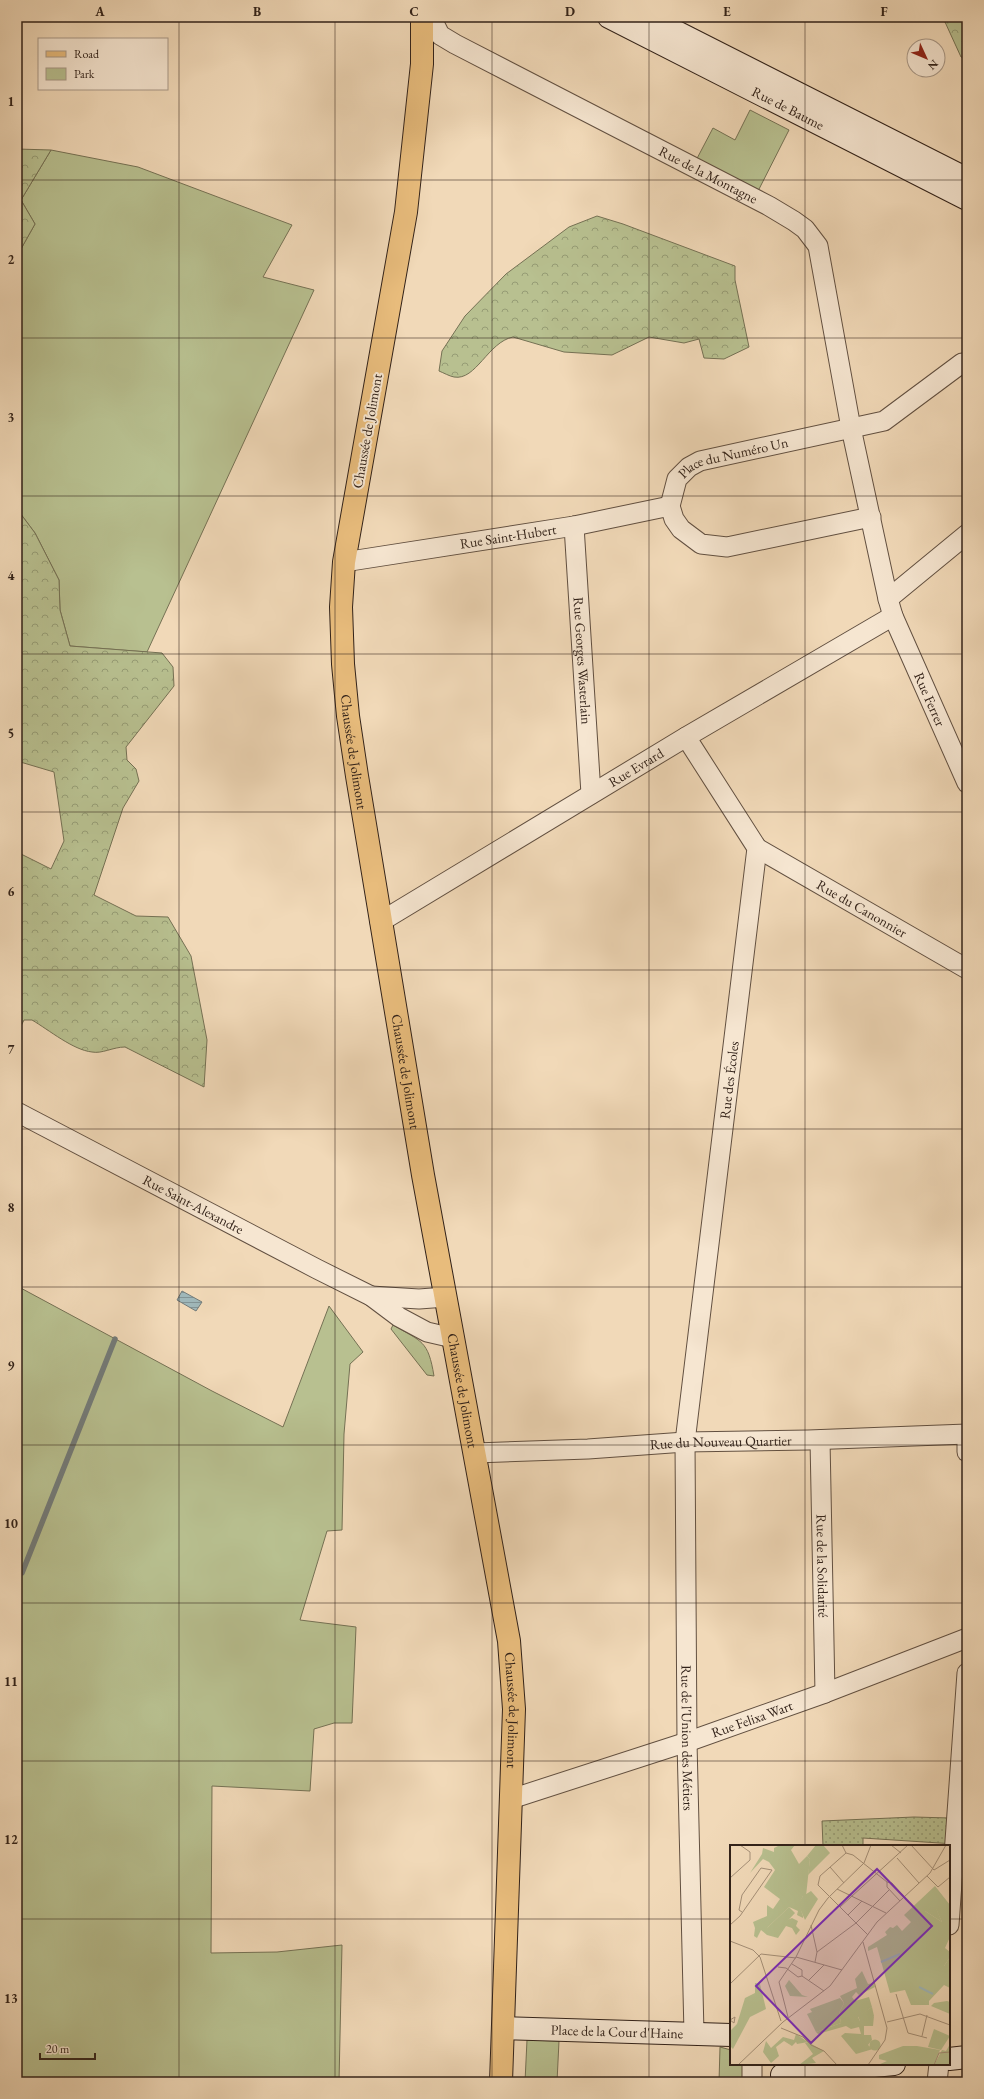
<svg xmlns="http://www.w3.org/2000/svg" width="984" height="2099" font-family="'EB Garamond',serif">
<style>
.green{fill:#b8c090;stroke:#757154}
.forest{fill:url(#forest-crowns);stroke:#757154}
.garden{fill:url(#garden-dots);stroke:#757154}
.water{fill:url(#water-rules);stroke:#737b79}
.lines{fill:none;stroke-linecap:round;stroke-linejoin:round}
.stream{stroke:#737b79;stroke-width:5.5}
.street-casing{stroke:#625041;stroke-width:21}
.secondary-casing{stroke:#322219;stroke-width:24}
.primary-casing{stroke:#322219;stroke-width:24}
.street{stroke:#f6e6d1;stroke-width:19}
.secondary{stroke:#f6e6d1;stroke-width:22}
.primary{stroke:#e8bc7c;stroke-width:22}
.grid{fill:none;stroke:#322219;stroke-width:1;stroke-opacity:0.55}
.labels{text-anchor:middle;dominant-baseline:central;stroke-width:4;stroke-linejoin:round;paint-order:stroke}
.street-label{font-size:14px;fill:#322219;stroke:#f6e6d1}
.inset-river{fill:none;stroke:#9fb7b9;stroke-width:2}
.inset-road{fill:none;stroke:#a59078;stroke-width:1}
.view{fill:#7b2cbf;fill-opacity:0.15;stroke:#7b2cbf;stroke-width:2}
.inset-edge{fill:none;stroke:#322219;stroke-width:2}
.neatline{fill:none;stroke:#322219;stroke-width:1.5}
.grid-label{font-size:13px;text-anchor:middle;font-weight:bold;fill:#322219}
</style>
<defs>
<pattern id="forest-crowns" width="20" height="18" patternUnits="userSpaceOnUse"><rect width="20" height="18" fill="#b8c090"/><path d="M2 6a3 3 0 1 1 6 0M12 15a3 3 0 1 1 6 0" fill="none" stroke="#969c75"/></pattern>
<pattern id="garden-dots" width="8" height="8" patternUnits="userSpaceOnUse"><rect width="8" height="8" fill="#b8c090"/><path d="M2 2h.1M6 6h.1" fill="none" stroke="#969c75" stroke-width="1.8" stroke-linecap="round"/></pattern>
<pattern id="water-rules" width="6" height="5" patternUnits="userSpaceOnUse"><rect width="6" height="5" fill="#9fb7b9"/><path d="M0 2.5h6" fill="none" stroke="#829496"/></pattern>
</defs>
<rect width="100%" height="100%" fill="#f1d9b8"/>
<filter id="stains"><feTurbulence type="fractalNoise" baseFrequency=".005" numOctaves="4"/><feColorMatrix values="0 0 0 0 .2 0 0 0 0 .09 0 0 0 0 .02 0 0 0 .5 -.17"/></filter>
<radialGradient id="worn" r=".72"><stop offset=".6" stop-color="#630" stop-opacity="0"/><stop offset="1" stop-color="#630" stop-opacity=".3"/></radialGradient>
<g class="green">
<path d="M 750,110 L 789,130 L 754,199 L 692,168 L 713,128 L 735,140 Z"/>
<path d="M 51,150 L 138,167 L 292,225 L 263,277 L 314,290 L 147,652 L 70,646 L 60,610 L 59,580 L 35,533 L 17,509 L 17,256 L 35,224 L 21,200 Z"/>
<path d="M 17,1286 L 212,1391 L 283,1427 L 329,1306 L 363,1352 L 350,1364 L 344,1434 L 342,1530 L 327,1531 L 300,1620 L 356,1627 L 352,1723 L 334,1723 L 314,1729 L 310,1791 L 212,1786 L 211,1953 L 277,1952 L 342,1945 L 339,2082 L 17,2082 Z"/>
<path d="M 393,1325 C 422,1342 428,1340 434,1376 L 427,1375 L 391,1329 Z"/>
<path d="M 527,2040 L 559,2041 L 557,2082 L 525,2082 Z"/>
<path d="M 720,2047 L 731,2050 L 731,2064 L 743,2064 L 744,2082 L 719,2082 Z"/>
</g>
<g class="forest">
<path d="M 937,17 L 967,17 L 967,59 L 961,57 L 945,22 Z"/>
<path d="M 17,149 L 51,150 L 21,200 L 35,224 L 17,256 Z"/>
<path d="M 597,216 L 623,224 L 735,266 L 735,280 L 749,347 L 724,359 L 704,358 L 699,339 L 684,343 L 649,337 L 612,355 L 564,352 L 513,337 C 488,342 476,381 454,377 C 449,376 444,373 439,371 L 442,351 L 465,316 L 506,274 L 569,227 Z"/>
<path d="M 17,509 L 35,533 L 59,580 L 60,610 L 70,646 L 162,653 L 173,667 L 174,686 L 126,747 L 127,760 L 136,769 L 139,781 L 123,808 L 94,895 L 136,916 L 168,917 L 191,956 L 207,1040 L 204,1087 L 125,1047 C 113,1047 102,1054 92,1052 C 73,1050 49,1030 32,1020 L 24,1020 L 17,1034 L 17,852 L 51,869 L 64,841 L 54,772 L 17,761 Z"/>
</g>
<path class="garden" d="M 914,1817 L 950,1818 L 955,1844 L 863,1838 L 863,1846 L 823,1846 L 822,1821 Z"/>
<path class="water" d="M 182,1291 L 202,1302 L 196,1311 L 177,1300 Z"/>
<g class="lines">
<path class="stream" d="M 22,1573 L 115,1339"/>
<g class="street-casing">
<g id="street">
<path id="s1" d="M 434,23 L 440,35 L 455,44 L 769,206 L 794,221 L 805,229 L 818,246 L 851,428 L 888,599 L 893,616 L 967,783"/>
<path id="s2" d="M 871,517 L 727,547 L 701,544 L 681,529 L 674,519 L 670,506 L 677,479 L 689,467 L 700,461 L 884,421 L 962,363"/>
<path id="s3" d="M 574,526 L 591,794"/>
<path id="s4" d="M 344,562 L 574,526 L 670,506"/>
<path d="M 888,599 L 967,534"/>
<path id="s5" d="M 686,737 L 757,848 L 685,1442 L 687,1742 L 694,2033"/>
<path id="s6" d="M 757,848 L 967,969"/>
<path id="s7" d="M 380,922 L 686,737 L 893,616"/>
<path id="s8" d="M 17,1112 L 317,1269 L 371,1296 L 399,1317 L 427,1332 L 453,1338"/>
<path d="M 371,1296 L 419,1299 L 446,1297"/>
<path d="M 967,1434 L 967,1452"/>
<path id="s9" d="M 820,1440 L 825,1693"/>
<path id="s10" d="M 475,1453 L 588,1449 L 685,1442 L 808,1440 L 967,1434"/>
<path id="s11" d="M 511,1799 L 687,1742 L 825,1693 L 967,1638"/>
<path d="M 949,1925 L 967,1673"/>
<path d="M 752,2082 L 752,2064"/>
<path d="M 937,2082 L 939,2064"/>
</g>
</g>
<g class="secondary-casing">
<g id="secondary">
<path id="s12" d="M 609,17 L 967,199"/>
<path d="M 647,17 L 967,179"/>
<path id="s13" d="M 503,2028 L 731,2035"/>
<path d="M 949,2059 L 967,2057"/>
<path d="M 782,2075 L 894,2064"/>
</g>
</g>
<g class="primary-casing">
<g id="primary">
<path id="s14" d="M 422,17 L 422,64 L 406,212 L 344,562 L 341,607 L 343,664 L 348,716 L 357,776 L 423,1175 L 509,1641 L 514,1709 L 501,2082"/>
</g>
</g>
<use href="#street" class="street"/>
<use href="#secondary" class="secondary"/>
<use href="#primary" class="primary"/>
</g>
<path class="grid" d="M 179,17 L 179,2082M 335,17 L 335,2082M 492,17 L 492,2082M 649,17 L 649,2082M 805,17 L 805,1846M 17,180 L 967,180M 17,338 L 967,338M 17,496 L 967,496M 17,654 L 967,654M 17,812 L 967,812M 17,970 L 967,970M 17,1129 L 967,1129M 17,1287 L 967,1287M 17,1445 L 967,1445M 17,1603 L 967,1603M 17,1761 L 967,1761M 17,1919 L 731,1919M 949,1919 L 967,1919M 805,2064 L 805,2082"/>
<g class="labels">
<g class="street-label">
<text stroke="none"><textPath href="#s12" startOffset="201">Rue de Baume</textPath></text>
<text stroke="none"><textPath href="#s1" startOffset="316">Rue de la Montagne</textPath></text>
<text transform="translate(367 431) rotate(-80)">Chaussée de Jolimont</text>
<text stroke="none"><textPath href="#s2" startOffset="314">Place du Numéro Un</textPath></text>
<text stroke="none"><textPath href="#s4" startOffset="166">Rue Saint-Hubert</textPath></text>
<text stroke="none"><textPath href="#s3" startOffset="135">Rue Georges Wasterlain</textPath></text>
<text stroke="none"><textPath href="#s1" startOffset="917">Rue Ferrer</textPath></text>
<text stroke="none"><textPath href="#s14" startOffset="742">Chaussée de Jolimont</textPath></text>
<text stroke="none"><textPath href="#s7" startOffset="299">Rue Evrard</textPath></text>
<text stroke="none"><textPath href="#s6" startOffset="121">Rue du Canonnier</textPath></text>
<text stroke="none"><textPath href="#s14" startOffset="1066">Chaussée de Jolimont</textPath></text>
<text transform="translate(729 1080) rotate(-83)">Rue des Écoles</text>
<text stroke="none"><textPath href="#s8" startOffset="199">Rue Saint-Alexandre</textPath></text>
<text stroke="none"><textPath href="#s14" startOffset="1390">Chaussée de Jolimont</textPath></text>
<text stroke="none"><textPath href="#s10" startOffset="246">Rue du Nouveau Quartier</textPath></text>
<text stroke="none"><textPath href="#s9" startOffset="126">Rue de la Solidarité</textPath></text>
<text stroke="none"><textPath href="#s14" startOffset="1714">Chaussée de Jolimont</textPath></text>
<text stroke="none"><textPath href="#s11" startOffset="254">Rue Felixa Wart</textPath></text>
<text stroke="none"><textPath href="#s5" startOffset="1026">Rue de l'Union des Métiers</textPath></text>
<text stroke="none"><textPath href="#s13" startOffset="114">Place de la Cour d'Haine</textPath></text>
</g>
</g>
<g transform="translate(730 1845)">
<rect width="220" height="220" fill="#f1d9b8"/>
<path d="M 86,0 L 93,0 L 100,8 L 78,30 L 80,14 L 77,11 ZM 205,41 L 220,60 L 220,92 L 215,103 L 220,107 L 220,112 L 214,121 L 214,140 L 199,156 L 199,160 L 181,160 L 175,145 L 160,148 L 147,102 L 138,106 L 138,102 L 157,90 L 155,87 L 160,82 L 163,83 L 167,80 L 172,86 L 181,77 L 174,70 ZM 195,62 L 206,64 L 212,77 L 195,66 ZM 81,46 L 88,54 L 75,75 L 68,59 L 73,51 ZM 110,153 L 114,158 L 109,168 L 111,178 L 86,187 L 77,169 L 82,167 L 80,164 ZM 217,156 L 220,157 L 220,169 L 201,161 L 204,158 ZM 142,162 L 144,171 L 139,176 L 130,176 L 128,171 ZM 204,184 L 220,191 L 211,205 L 198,202 ZM 66,189 L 78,197 L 67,199 L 66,197 L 62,201 L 54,196 L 46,202 L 49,211 L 41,218 L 33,207 L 36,196 L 41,203 L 53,192 L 64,195 ZM139.5 200a5.5 5.5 0 1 1 11 0a5.5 5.5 0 1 1-11 0ZM 220,199 L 220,220 L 204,220 L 212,205 L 216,206 Z" fill="#b8c090" fill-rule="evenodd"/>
<path d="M 50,0 L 65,0 L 61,5 L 69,19 L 77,11 L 80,14 L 76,51 L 73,51 L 69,59 L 73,71 L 73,73 L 67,70 L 68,66 L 59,62 L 37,83 L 62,73 L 68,76 L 66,81 L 70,85 L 66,90 L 62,83 L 56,81 L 48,93 L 37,90 L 31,85 L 27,93 L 24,91 L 25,83 L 23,77 L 37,71 L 37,60 L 43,64 L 50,54 L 34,42 L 45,25 L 39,17 L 33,14 L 20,28 L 32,9 L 33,3 L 44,7 L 44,3 ZM 198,59 L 206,63 L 212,77 L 195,66 L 195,62 ZM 220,112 L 220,143 L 214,140 L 214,121 ZM 132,126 L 138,139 L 144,138 L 145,142 L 129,150 L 126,147 L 122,152 L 125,156 L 139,152 L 142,162 L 128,172 L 130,176 L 137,176 L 144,171 L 143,181 L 134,181 L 134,190 L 141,190 L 142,195 L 138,200 L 143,204 L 126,209 L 111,191 L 115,188 L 131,189 L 129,182 L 121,184 L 116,181 L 88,189 L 86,187 L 111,178 L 109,168 L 114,158 L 110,151 L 127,143 L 125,134 ZM 59,135 L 72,150 L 78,152 L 60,151 L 55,141 ZM 25,138 L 30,139 L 36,164 L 20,172 L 3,204 L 0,201 L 0,186 L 7,179 L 15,153 L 25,148 ZM 78,197 L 94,206 L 82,213 L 86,218 L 69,220 L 83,209 L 75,198 ZM 173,201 L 187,201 L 210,205 L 204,220 L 148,220 L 157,216 L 149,214 L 149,210 Z" fill="#b8c090"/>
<path d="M 59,62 L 65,68 L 47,87 L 37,83 Z" fill="#b8c090"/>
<path class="inset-river" d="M 151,117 L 170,109M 189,142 L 203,149"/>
<path class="inset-road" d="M 112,0 L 116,8 L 123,10 L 157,37 L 162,38 L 174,52M 161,0 L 171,8M 181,0 L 204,25 L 220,15M 116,8 L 90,31 L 88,40 L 138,90M 167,13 L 189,38M 100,22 L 114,38M 197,31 L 208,42 L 220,32M 0,33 L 20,15 L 20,7 L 10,0M 157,37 L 157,42 L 170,56M 107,44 L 156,68M 110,62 L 178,0M 118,70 L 132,56M 0,80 L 10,71 L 42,25 L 31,23 L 12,50 L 9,65 L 12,67M 81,80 L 87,107M 0,96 L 23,105 L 30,112 L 51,176M 133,97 L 157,183 L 155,195 L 138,220M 66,112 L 112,125M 85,117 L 87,107 L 126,78 L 159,45M 48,122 L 56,123 L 68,132 L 72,131 L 72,125 L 62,119M 72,131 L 94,146M 79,135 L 94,120M 0,139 L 31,109 L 66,113M 166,149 L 178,188 L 197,193M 58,172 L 49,137 L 66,112 L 89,65 L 98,53 L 134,18 L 141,0M 0,175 L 4,178 L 5,172 L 0,175M 157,177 L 190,169 L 220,180M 51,183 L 73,192 L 81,200 L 94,206 L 107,220M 192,191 L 197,170M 8,220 L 53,177 L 100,141 L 147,77 L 200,28 L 216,0M 204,220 L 209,208 L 220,207"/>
<path class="view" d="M 147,24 L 202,81 L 81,198 L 26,141 Z"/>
<rect width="220" height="220" class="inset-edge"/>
</g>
<rect width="984" height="2099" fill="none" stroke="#f1d9b8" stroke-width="44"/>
<rect x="38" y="38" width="130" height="52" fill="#f6e6d1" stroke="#a89887"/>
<rect x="46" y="51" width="20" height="6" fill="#e8bc7c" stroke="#a89887"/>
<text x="74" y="58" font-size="12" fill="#322219">Road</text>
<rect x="46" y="68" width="20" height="12" fill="#b8c090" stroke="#a89887"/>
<text x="74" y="78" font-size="12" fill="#322219">Park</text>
<g transform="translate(926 58) rotate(134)"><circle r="19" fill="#f6e6d1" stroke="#a89887"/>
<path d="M0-3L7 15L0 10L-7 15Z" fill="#8f2418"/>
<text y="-6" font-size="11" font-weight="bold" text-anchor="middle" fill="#322219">N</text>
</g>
<path d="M40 2053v6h55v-6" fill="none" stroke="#322219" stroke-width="2"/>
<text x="46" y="2053" font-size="12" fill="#322219" stroke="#f6e6d1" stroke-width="3" paint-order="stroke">20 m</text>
<rect x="22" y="22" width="940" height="2055" class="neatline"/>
<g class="grid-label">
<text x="100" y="16">A</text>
<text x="257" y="16">B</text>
<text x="414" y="16">C</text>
<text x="570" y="16">D</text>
<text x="727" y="16">E</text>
<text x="884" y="16">F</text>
<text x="11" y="106">1</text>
<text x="11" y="264">2</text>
<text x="11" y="422">3</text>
<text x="11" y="580">4</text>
<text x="11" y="738">5</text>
<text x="11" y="896">6</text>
<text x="11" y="1054">7</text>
<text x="11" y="1212">8</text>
<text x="11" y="1370">9</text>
<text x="11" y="1528">10</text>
<text x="11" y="1686">11</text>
<text x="11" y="1844">12</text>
<text x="11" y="2003">13</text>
</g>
<rect width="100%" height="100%" filter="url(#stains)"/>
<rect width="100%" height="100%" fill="url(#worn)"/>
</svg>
